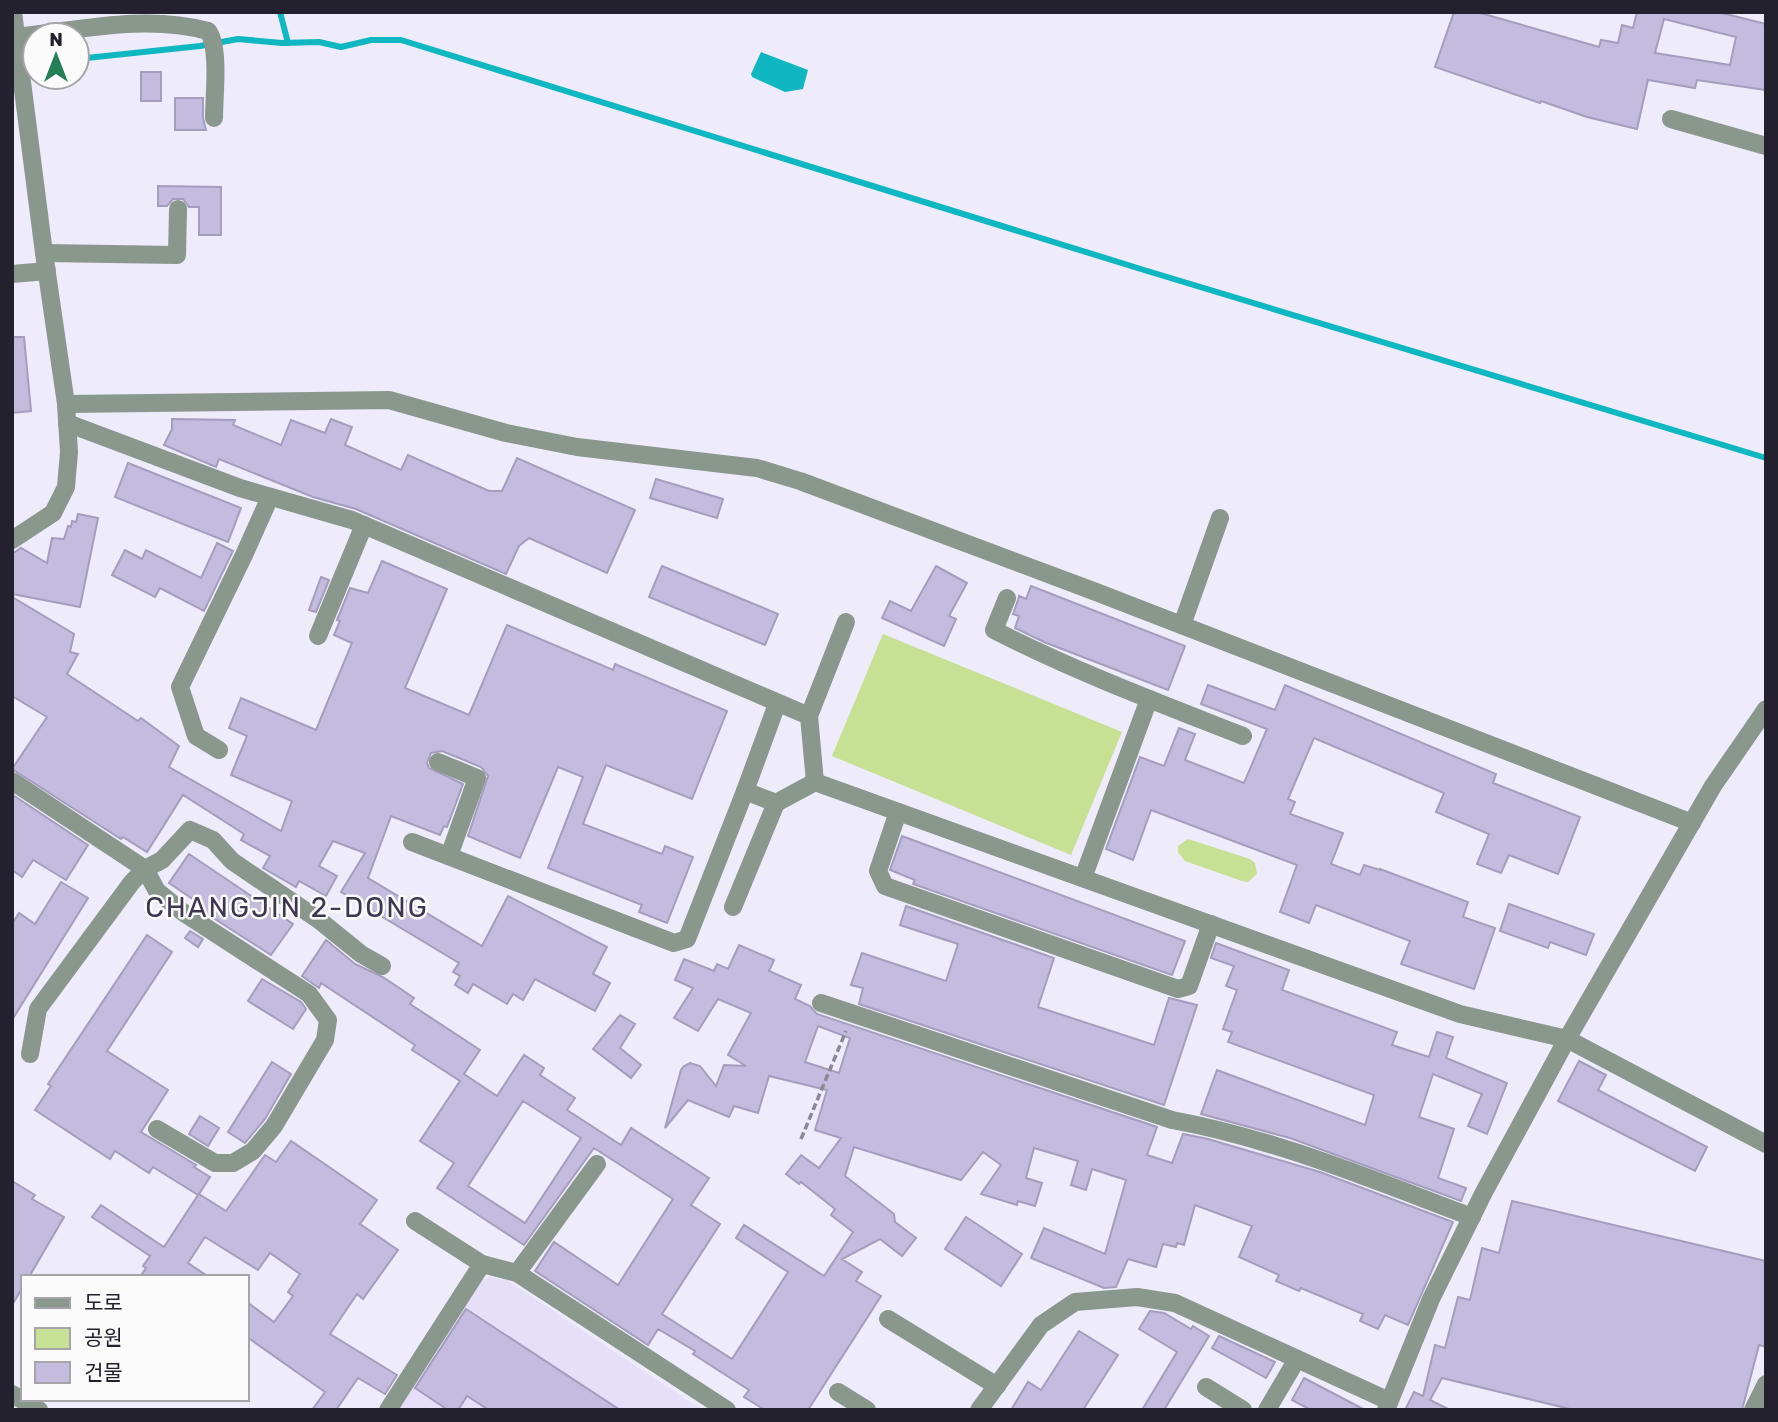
<svg xmlns="http://www.w3.org/2000/svg" width="1778" height="1422" font-family="Rubik,'Noto Sans KR',sans-serif">
<style>
.built{fill:#e5dff9}
.green{fill:#c6e094}
.water{fill:#0eb7c1}
.lines{fill:none;stroke-linecap:round;stroke-linejoin:round}
.stream{stroke:#0eb7c1;stroke-width:6}
.building{fill:#c4bcdf;stroke:#a49dbe;stroke-width:2;fill-rule:evenodd}
.path{stroke:#8b8896;stroke-width:3.5;stroke-dasharray:7 3.5;stroke-linecap:butt}
.minor{stroke:#89978c;stroke-width:18}
.labels{text-anchor:middle;dominant-baseline:central;stroke-width:5;stroke-linejoin:round;paint-order:stroke}
.quarter-label{font-size:28px;letter-spacing:2px;fill:#3d3652;stroke:#fbfbfb}
</style>
<rect width="100%" height="100%" fill="#eeebfa"/>
<path class="built" d="M 490,1277 L 507,1280 L 702,1410 L 394,1410 L 474,1283 Z"/>
<g class="green">
<path d="M 883,634 L 1122,732 L 1071,855 L 832,756 Z"/>
<path d="M 1188,839 L 1250,859 L 1255,863 L 1257,874 L 1248,882 L 1242,881 L 1185,861 L 1178,852 L 1178,846 Z"/>
</g>
<path class="water" d="M 761,52 L 808,70 L 803,89 L 785,92 L 752,77 L 751,74 Z"/>
<g class="lines">
<g class="stream">
<path d="M 280,12 L 288,43"/>
<path d="M 77,59 L 200,46 L 238,39 L 282,43 L 319,42 L 341,47 L 371,40 L 401,40 L 1144,270 L 1766,458"/>
<path d="M 32,64 L 35,64"/>
</g>
</g>
<g class="building">
<path d="M 1454,12 L 1477,12 L 1599,47 L 1601,40 L 1618,43 L 1622,25 L 1633,28 L 1637,12 L 1718,12 L 1766,24 L 1766,90 L 1697,80 L 1695,88 L 1648,80 L 1637,129 L 1587,117 L 1541,101 L 1540,103 L 1435,67 ZM 1664,19 L 1736,37 L 1730,65 L 1655,53 Z"/>
<rect x="141" y="72" width="20" height="29"/>
<path d="M 175,98 L 203,98 L 203,118 L 206,130 L 175,130 Z"/>
<path d="M 158,186 L 221,187 L 221,235 L 199,235 L 199,207 L 189,207 L 183,199 L 173,199 L 167,206 L 158,206 Z"/>
<path d="M 12,337 L 24,337 L 31,411 L 12,413 Z"/>
<path d="M 172,419 L 235,420 L 233,425 L 281,445 L 291,420 L 325,433 L 331,419 L 352,427 L 345,445 L 401,470 L 408,455 L 489,491 L 502,491 L 517,458 L 635,510 L 607,573 L 529,538 L 519,546 L 506,574 L 356,509 L 313,497 L 219,459 L 216,467 L 164,445 L 172,429 Z"/>
<path d="M 128,463 L 241,508 L 228,542 L 115,497 Z"/>
<path d="M 656,479 L 723,499 L 717,518 L 650,498 Z"/>
<path d="M 78,514 L 98,518 L 80,607 L 12,594 L 12,554 L 21,548 L 47,563 L 52,538 L 64,539 L 68,526 L 71,527 L 72,521 L 76,522 Z"/>
<path d="M 217,543 L 233,551 L 204,611 L 160,588 L 155,597 L 112,575 L 125,550 L 142,559 L 146,550 L 201,578 Z"/>
<path d="M 382,561 L 447,589 L 405,688 L 469,715 L 507,625 L 613,670 L 615,664 L 727,711 L 692,799 L 606,765 L 583,824 L 662,854 L 665,846 L 693,857 L 667,923 L 639,912 L 642,905 L 548,868 L 583,777 L 558,767 L 520,858 L 468,836 L 488,776 L 481,767 L 442,751 L 431,753 L 427,763 L 429,768 L 463,784 L 447,827 L 444,826 L 440,835 L 391,816 L 368,878 L 482,946 L 508,896 L 607,947 L 593,974 L 610,983 L 595,1011 L 535,979 L 523,1000 L 513,994 L 507,1004 L 473,984 L 468,993 L 455,985 L 460,976 L 453,972 L 459,963 L 341,892 L 365,853 L 333,841 L 319,866 L 337,876 L 326,896 L 299,881 L 296,887 L 263,868 L 270,856 L 241,840 L 244,834 L 183,795 L 147,852 L 123,837 L 121,839 L 12,769 L 47,717 L 12,696 L 12,597 L 74,634 L 70,652 L 78,654 L 67,674 L 138,721 L 141,718 L 179,746 L 169,767 L 281,831 L 292,801 L 231,775 L 247,736 L 229,728 L 241,698 L 316,730 L 352,643 L 334,635 L 340,621 L 337,620 L 350,588 L 368,593 Z"/>
<path d="M 662,566 L 778,614 L 765,645 L 649,597 Z"/>
<path d="M 936,566 L 967,583 L 949,616 L 956,619 L 944,646 L 882,618 L 890,601 L 911,611 Z"/>
<path d="M 321,577 L 329,580 L 316,612 L 309,610 Z"/>
<path d="M 1031,586 L 1185,646 L 1168,690 L 1044,642 L 1015,628 L 1019,616 L 1013,614 L 1018,600 L 1019,596 L 1026,599 Z"/>
<path d="M 1208,685 L 1275,710 L 1285,685 L 1496,774 L 1493,783 L 1580,817 L 1558,874 L 1509,855 L 1501,873 L 1477,864 L 1489,834 L 1436,812 L 1444,793 L 1314,738 L 1288,799 L 1295,802 L 1290,814 L 1343,833 L 1331,864 L 1360,875 L 1364,865 L 1380,870 L 1380,869 L 1468,902 L 1463,917 L 1495,928 L 1474,989 L 1401,964 L 1410,941 L 1316,905 L 1309,923 L 1280,912 L 1297,865 L 1151,810 L 1133,860 L 1106,849 L 1140,757 L 1164,766 L 1179,728 L 1195,734 L 1185,760 L 1244,783 L 1267,729 L 1201,704 Z"/>
<path d="M 13,795 L 88,845 L 66,880 L 33,860 L 22,877 L 12,870 Z"/>
<path d="M 902,836 L 1185,941 L 1172,975 L 913,884 L 915,880 L 890,870 Z"/>
<path d="M 189,854 L 293,924 L 271,955 L 204,912 L 201,909 L 203,906 L 169,883 Z"/>
<path d="M 61,882 L 88,898 L 12,1020 L 12,924 L 19,913 L 35,924 Z"/>
<path d="M 1509,904 L 1594,934 L 1586,955 L 1550,942 L 1548,948 L 1500,931 Z"/>
<path d="M 906,906 L 1054,958 L 1038,1007 L 1154,1045 L 1169,998 L 1197,1005 L 1164,1105 L 859,1004 L 863,988 L 851,985 L 862,953 L 946,981 L 958,944 L 900,925 Z"/>
<path d="M 190,931 L 203,939 L 198,947 L 185,938 Z"/>
<path d="M 147,935 L 172,952 L 107,1051 L 168,1090 L 141,1132 L 196,1165 L 194,1167 L 210,1177 L 199,1194 L 226,1211 L 265,1155 L 276,1162 L 291,1141 L 377,1200 L 360,1224 L 398,1250 L 363,1299 L 357,1294 L 330,1334 L 397,1375 L 385,1394 L 358,1378 L 336,1410 L 312,1410 L 325,1392 L 247,1337 L 247,1302 L 274,1322 L 293,1296 L 288,1292 L 300,1274 L 270,1253 L 258,1270 L 205,1237 L 188,1263 L 209,1277 L 140,1277 L 146,1268 L 143,1266 L 150,1256 L 92,1217 L 101,1205 L 164,1247 L 198,1195 L 153,1167 L 149,1173 L 115,1151 L 110,1159 L 35,1110 L 51,1086 L 48,1084 Z"/>
<path d="M 326,940 L 355,964 L 383,977 L 414,998 L 410,1004 L 480,1050 L 464,1074 L 497,1096 L 524,1055 L 544,1068 L 540,1075 L 575,1098 L 567,1110 L 621,1145 L 631,1128 L 709,1178 L 691,1205 L 720,1224 L 662,1314 L 732,1359 L 788,1272 L 736,1238 L 744,1225 L 824,1276 L 853,1232 L 831,1215 L 835,1209 L 801,1182 L 799,1184 L 786,1174 L 801,1155 L 819,1168 L 841,1138 L 815,1130 L 827,1090 L 769,1076 L 758,1113 L 734,1106 L 729,1117 L 688,1100 L 665,1128 L 681,1070 L 684,1066 L 690,1063 L 700,1066 L 716,1086 L 724,1065 L 746,1066 L 728,1055 L 751,1013 L 718,999 L 698,1031 L 674,1018 L 693,988 L 675,980 L 684,959 L 714,971 L 717,964 L 728,969 L 739,945 L 774,960 L 769,971 L 801,985 L 795,999 L 810,1006 L 817,1014 L 1157,1127 L 1147,1155 L 1172,1163 L 1183,1134 L 1208,1139 L 1320,1172 L 1453,1222 L 1408,1325 L 1385,1315 L 1378,1329 L 1360,1321 L 1363,1314 L 1301,1288 L 1299,1291 L 1276,1281 L 1279,1275 L 1239,1257 L 1252,1226 L 1195,1205 L 1184,1245 L 1177,1243 L 1176,1247 L 1163,1244 L 1156,1267 L 1128,1259 L 1116,1287 L 1104,1288 L 1031,1258 L 1044,1228 L 1105,1254 L 1126,1180 L 1092,1169 L 1086,1190 L 1071,1185 L 1078,1161 L 1034,1148 L 1026,1178 L 1042,1183 L 1035,1206 L 1018,1201 L 1017,1205 L 981,1194 L 1001,1165 L 983,1152 L 961,1180 L 854,1147 L 845,1176 L 894,1214 L 895,1222 L 916,1238 L 902,1256 L 880,1239 L 842,1259 L 862,1272 L 856,1281 L 881,1296 L 808,1410 L 765,1410 L 744,1397 L 749,1390 L 693,1354 L 695,1351 L 658,1329 L 648,1345 L 535,1271 L 554,1242 L 618,1285 L 673,1199 L 594,1148 L 524,1245 L 437,1188 L 454,1163 L 420,1141 L 460,1081 L 412,1050 L 415,1045 L 321,983 L 319,988 L 302,976 ZM 818,1026 L 850,1038 L 839,1073 L 805,1062 ZM 523,1101 L 581,1138 L 525,1223 L 468,1186 Z"/>
<path d="M 1216,943 L 1289,970 L 1282,990 L 1397,1032 L 1392,1045 L 1429,1057 L 1437,1032 L 1453,1037 L 1446,1058 L 1507,1083 L 1487,1134 L 1468,1126 L 1482,1094 L 1433,1074 L 1419,1117 L 1454,1129 L 1438,1178 L 1466,1188 L 1461,1201 L 1290,1138 L 1201,1114 L 1217,1070 L 1365,1125 L 1374,1095 L 1228,1042 L 1232,1032 L 1223,1029 L 1237,990 L 1226,986 L 1234,966 L 1211,958 Z"/>
<path d="M 262,979 L 301,1002 L 306,1009 L 293,1029 L 248,1001 Z"/>
<path d="M 620,1015 L 635,1024 L 620,1048 L 641,1065 L 631,1078 L 593,1049 Z"/>
<path d="M 1579,1061 L 1606,1075 L 1598,1090 L 1707,1147 L 1695,1171 L 1558,1101 Z"/>
<path d="M 272,1062 L 291,1074 L 265,1119 L 245,1143 L 228,1132 Z"/>
<path d="M 200,1116 L 219,1128 L 208,1146 L 189,1134 Z"/>
<path d="M 12,1181 L 35,1195 L 32,1199 L 64,1217 L 29,1277 L 23,1277 L 23,1287 L 12,1305 Z"/>
<path d="M 1512,1201 L 1766,1261 L 1766,1347 L 1759,1345 L 1742,1410 L 1574,1410 L 1442,1378 L 1430,1400 L 1450,1410 L 1405,1410 L 1414,1392 L 1423,1396 L 1435,1345 L 1445,1348 L 1458,1297 L 1470,1300 L 1482,1248 L 1499,1253 Z"/>
<path d="M 966,1217 L 1022,1254 L 1001,1286 L 945,1249 Z"/>
<path d="M 466,1309 L 620,1410 L 489,1410 L 467,1396 L 458,1410 L 448,1410 L 415,1388 Z"/>
<path d="M 1150,1311 L 1164,1313 L 1191,1329 L 1193,1326 L 1209,1336 L 1164,1410 L 1142,1410 L 1177,1352 L 1139,1329 Z"/>
<path d="M 1079,1331 L 1118,1355 L 1083,1410 L 1011,1410 L 1028,1382 L 1041,1390 Z"/>
<path d="M 1219,1336 L 1275,1362 L 1266,1378 L 1212,1348 Z"/>
<path d="M 1304,1378 L 1365,1410 L 1311,1410 L 1292,1400 Z"/>
</g>
<g class="lines">
<path class="path" d="M 801,1139 L 846,1031"/>
<g class="minor">
<path d="M 16,37 C 80,30 146,14 208,31 C 220,47 214,97 214,118"/>
<path d="M 1671,119 L 1766,146"/>
<path d="M 44,253 L 177,255 L 178,209"/>
<path d="M 12,274 L 47,271"/>
<path d="M 66,404 L 389,400 L 506,433 L 577,447 L 757,468 L 800,481 L 1096,592 L 1692,823"/>
<path d="M 67,423 L 240,488 L 352,520 L 809,716 L 815,782 L 1460,1014 L 1567,1039 L 1766,1144"/>
<path d="M 12,540 L 53,513 L 66,487 L 69,452 L 66,404 L 44,253 L 13,12"/>
<path d="M 1007,598 L 994,630 C 1074,671 1159,703 1243,736"/>
<path d="M 1182,625 L 1220,518"/>
<path d="M 318,636 L 364,525"/>
<path d="M 809,716 L 846,622"/>
<path d="M 219,750 L 196,736 L 180,687 L 244,555 L 270,497"/>
<path d="M 438,762 L 477,778 L 449,856"/>
<path d="M 12,781 L 145,869 L 157,891 L 184,913 L 309,994 L 328,1020 L 325,1040 L 274,1126 L 253,1151 L 233,1163 L 215,1163 L 157,1129"/>
<path d="M 745,791 L 776,803 L 815,782"/>
<path d="M 898,812 L 878,871 L 885,886 L 1178,989 L 1189,986 L 1211,924"/>
<path d="M 412,842 L 674,943 L 687,939 L 745,791 L 777,704"/>
<path d="M 1083,878 L 1149,699"/>
<path d="M 733,907 L 776,803"/>
<path d="M 821,1003 L 1172,1120 C 1276,1139 1373,1180 1472,1217"/>
<path d="M 30,1054 L 38,1009 L 132,882 L 145,869 L 162,860 L 190,830 L 213,840 L 232,861 L 319,920 L 361,954 L 382,966"/>
<path d="M 415,1221 L 482,1264 L 517,1273 L 727,1410"/>
<path d="M 517,1273 L 597,1164"/>
<path d="M 888,1319 L 997,1386"/>
<path d="M 1206,1387 L 1243,1410"/>
<path d="M 838,1392 L 867,1410"/>
<path d="M 12,1394 L 39,1410"/>
<path d="M 388,1410 L 482,1264"/>
<path d="M 979,1410 L 1041,1325 L 1075,1302 L 1137,1297 L 1175,1303 L 1389,1401"/>
<path d="M 1267,1410 L 1297,1359"/>
<path d="M 1386,1410 L 1431,1299 L 1484,1192 L 1567,1039 L 1713,786 L 1766,709"/>
<path d="M 1753,1410 L 1766,1384"/>
</g>
</g>
<g class="labels">
<g class="quarter-label">
<text x="287" y="907">CHANGJIN 2-DONG</text>
</g>
</g>
<rect width="1778" height="1422" fill="none" stroke="#24212e" stroke-width="28"/>
<rect x="21" y="1275" width="228" height="126" fill="#fbfbfb" stroke="#a5a4a9" stroke-width="2"/>
<rect x="35" y="1298" width="35" height="10" fill="#89978c" stroke="#a5a4a9" stroke-width="2"/>
<text x="84" y="1310" font-size="21" fill="#24212e">도로</text>
<rect x="35" y="1328" width="35" height="21" fill="#c6e094" stroke="#a5a4a9" stroke-width="2"/>
<text x="84" y="1345" font-size="21" fill="#24212e">공원</text>
<rect x="35" y="1362" width="35" height="21" fill="#c4bcdf" stroke="#a5a4a9" stroke-width="2"/>
<text x="84" y="1380" font-size="21" fill="#24212e">건물</text>
<g transform="translate(56 56)"><circle r="33" fill="#fbfbfb" stroke="#a5a4a9" stroke-width="2"/>
<path d="M0-5L12 26L0 18L-12 26Z" fill="#247f54"/>
<text y="-10" font-size="19" font-weight="bold" text-anchor="middle" fill="#24212e">N</text>
</g>
</svg>
